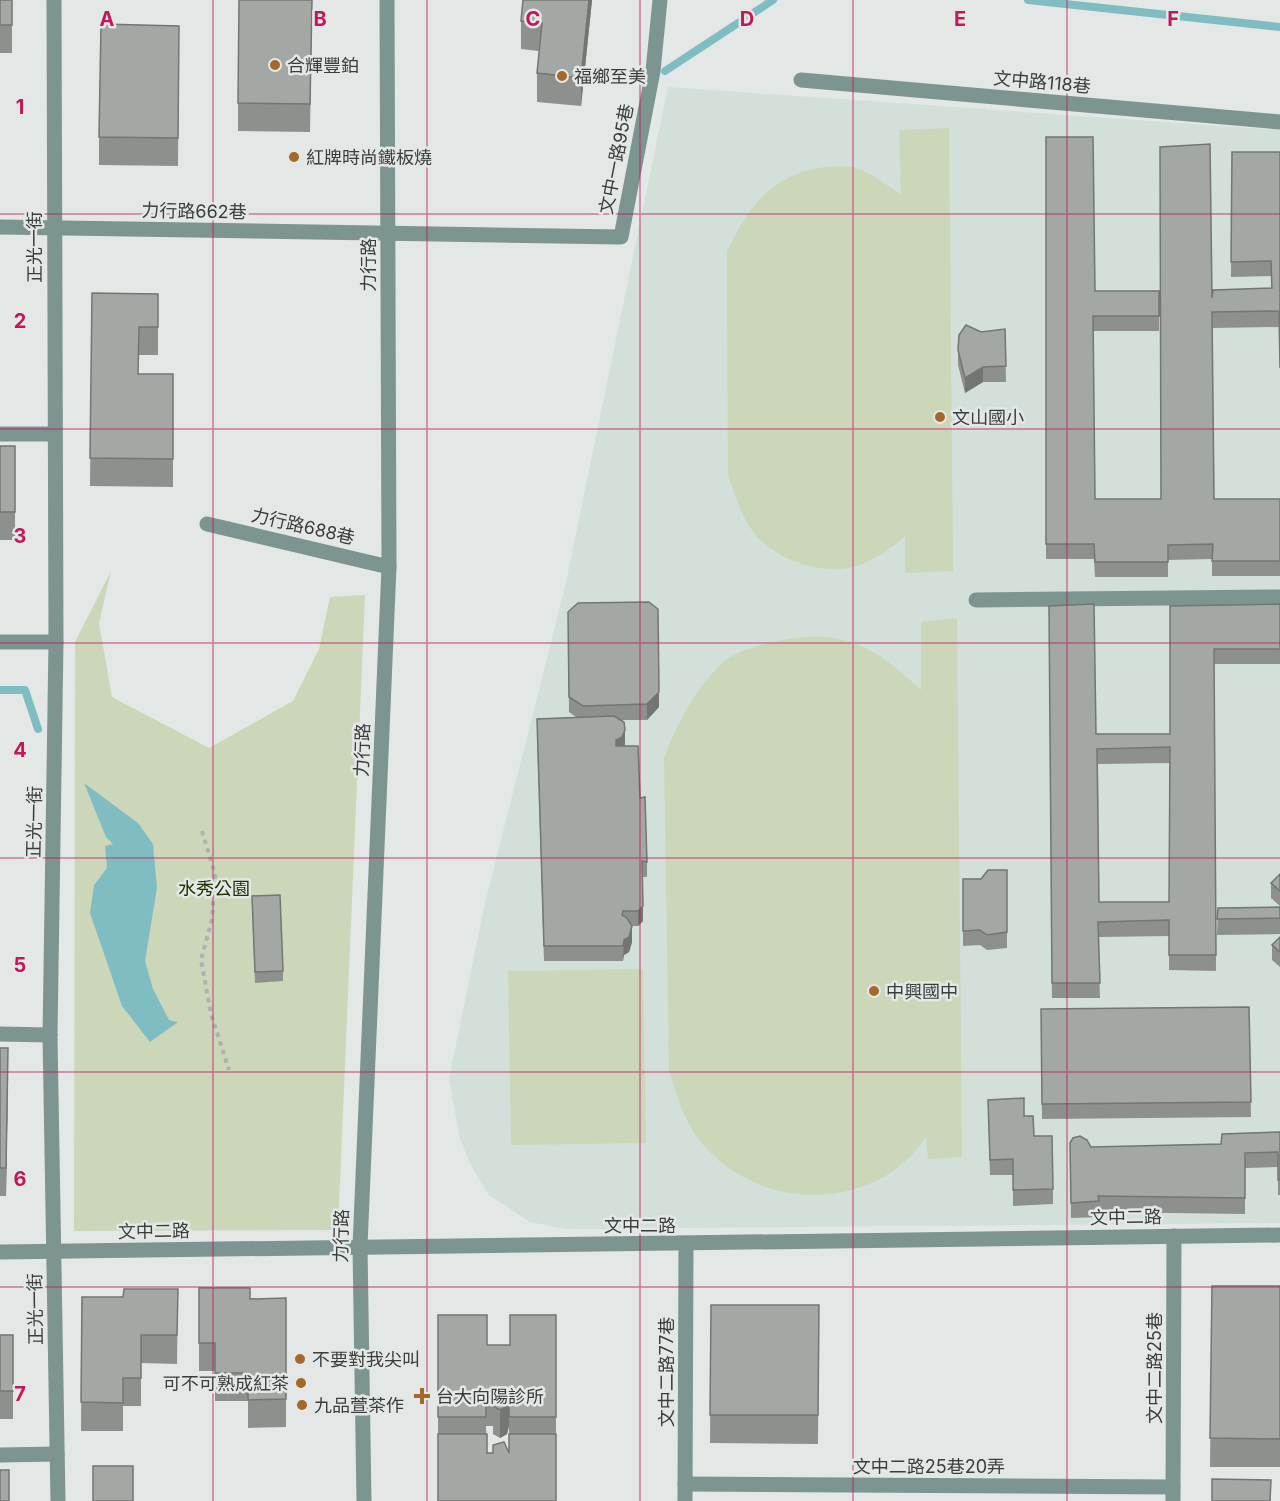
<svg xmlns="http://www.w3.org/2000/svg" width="1280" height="1501" font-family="Inter,'Noto Sans TC',sans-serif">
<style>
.built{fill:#d3dfd9}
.green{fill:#ccd7b9}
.water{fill:#80bdc3}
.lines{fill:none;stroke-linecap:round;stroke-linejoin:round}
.stream{stroke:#80bdc3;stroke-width:8}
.path{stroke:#adb1b0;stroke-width:4;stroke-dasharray:4.5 4.5;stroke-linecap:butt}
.minor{stroke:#7d9591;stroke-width:15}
.wall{fill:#8d908d;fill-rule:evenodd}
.shaded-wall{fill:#737673}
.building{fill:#a4a8a4;stroke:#737673;stroke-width:1.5;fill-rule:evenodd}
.grid{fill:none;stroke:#c2185b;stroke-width:1.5;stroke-opacity:0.55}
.poi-dot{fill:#a4692a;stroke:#e3e8e6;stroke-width:2}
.labels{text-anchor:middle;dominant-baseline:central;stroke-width:5;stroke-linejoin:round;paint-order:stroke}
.poi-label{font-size:18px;fill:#3b3d3c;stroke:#e3e8e6;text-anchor:start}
.street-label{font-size:18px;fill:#3b3d3c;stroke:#e3e8e6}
.park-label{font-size:18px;fill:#233000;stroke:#e3e8e6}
.grid-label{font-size:20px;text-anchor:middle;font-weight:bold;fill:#c2185b;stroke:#e3e8e6;stroke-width:5;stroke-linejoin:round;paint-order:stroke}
</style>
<rect width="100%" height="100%" fill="#e3e8e6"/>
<path class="built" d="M 668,87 L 1280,130 L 1280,1223 L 566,1229 L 530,1222 L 489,1195 L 472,1168 L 460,1139 L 449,1079 L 485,903 L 565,587 Z"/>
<g class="green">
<path d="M 949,128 L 953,571 L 905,573 L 905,536 C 893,548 875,559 859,565 C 826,578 775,560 754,533 C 741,516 735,495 728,475 L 727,251 C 748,209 770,176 819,168 C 832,166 849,165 861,170 C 875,175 888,187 901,194 L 899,130 Z"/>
<path d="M 111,571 L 99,623 L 112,697 L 209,748 L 293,701 L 319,649 L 330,597 L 365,595 L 338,1230 L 74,1231 L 75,642 Z"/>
<path d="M 957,618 L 962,1157 L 928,1159 L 926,1137 C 874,1216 752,1212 697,1137 C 683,1118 676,1092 669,1070 L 664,758 C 677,724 694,691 720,665 C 730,654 751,648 765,644 C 835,626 870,641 921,690 L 921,622 Z"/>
<path d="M 643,969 L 646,1143 L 511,1145 L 508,971 Z"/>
</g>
<path class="water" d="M 84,783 L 138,823 L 153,844 L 157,888 L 145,961 L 153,989 L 169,1020 L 178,1022 L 150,1042 L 122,1006 L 90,913 L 94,885 L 107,868 L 105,846 L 113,844 L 106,837 Z"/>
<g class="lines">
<g class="stream">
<path d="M 1028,0 L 1280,27"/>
<path d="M 665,71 L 773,0"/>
<path d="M 0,690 L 25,690 L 38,729"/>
</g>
<path class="path" d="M 202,831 L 215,874 L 212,919 L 201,960 L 211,1014 L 229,1070"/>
<g class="minor">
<path d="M 54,0 L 56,642 L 50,1035 L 58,1501"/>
<path d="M 801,80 L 1280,122"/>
<path d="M 0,227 L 621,237 L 653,71 L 660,0"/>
<path d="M 0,434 L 54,434"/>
<path d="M 207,524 L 389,567"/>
<path d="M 976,600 L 1280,597"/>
<path d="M 0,642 L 56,642"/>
<path d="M 0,1034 L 50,1035"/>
<path d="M 0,1252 L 1280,1235"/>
<path d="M 0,1455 L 57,1454"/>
<path d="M 685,1484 L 1173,1487"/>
<path d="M 364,1501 L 360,1246 L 389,567 L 387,0"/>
<path d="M 685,1501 L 686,1244"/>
<path d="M 1173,1501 L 1174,1236"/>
</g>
</g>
<g class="wall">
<rect x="0" y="0" width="12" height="53"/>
<path d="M 312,0 L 310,132 L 238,131 L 238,103 Z"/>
<path d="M 523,0 L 592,0 L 581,106 L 537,102 L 537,73 L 539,51 L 521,49 L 521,21 Z"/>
<path d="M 179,54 L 178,166 L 99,165 L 99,137 Z"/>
<path d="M 1046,137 L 1095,291 L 1159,291 L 1159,331 L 1093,331 L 1095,499 L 1161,499 L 1212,298 L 1271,288 L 1271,276 L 1231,277 L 1232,152 L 1280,152 L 1279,327 L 1212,328 L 1214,499 L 1280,499 L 1280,576 L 1212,576 L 1212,559 L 1168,560 L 1168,577 L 1095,577 L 1094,559 L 1046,559 Z"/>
<path d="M 92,293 L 158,294 L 158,355 L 139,355 L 138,374 L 173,374 L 173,487 L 90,486 Z"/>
<path d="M 1005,329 L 1006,382 L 983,382 L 965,393 L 958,365 L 958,350 L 981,332 Z"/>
<rect x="0" y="446" width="15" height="94"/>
<path d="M 1280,604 L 1280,664 L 1214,664 L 1216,971 L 1169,970 L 1169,936 L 1098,937 L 1100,998 L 1052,998 L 1049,606 L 1096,734 L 1170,734 L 1170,606 ZM 1169,763 L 1169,902 L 1099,902 L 1098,764 Z"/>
<path d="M 568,612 L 659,707 L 647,720 L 621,720 L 624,746 L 640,798 L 647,862 L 647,877 L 642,877 L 643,921 L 638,926 L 632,926 L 632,942 L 629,952 L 624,955 L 623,961 L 544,961 L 537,734 L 576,717 L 569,712 Z"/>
<path d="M 1007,870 L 1007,948 L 987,950 L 980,945 L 963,946 L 963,879 L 981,879 Z"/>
<path d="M 1280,874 L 1280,906 L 1271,898 L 1271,883 Z"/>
<path d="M 252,906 L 283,971 L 283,981 L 255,983 Z"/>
<path d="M 1280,907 L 1280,934 L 1217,935 L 1218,908 Z"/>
<path d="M 1280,937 L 1280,967 L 1272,960 L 1272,945 Z"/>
<path d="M 1249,1007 L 1251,1117 L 1042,1119 L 1041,1009 Z"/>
<path d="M 0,1048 L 8,1076 L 6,1196 L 0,1196 Z"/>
<path d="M 988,1100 L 1024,1116 L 1034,1136 L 1053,1189 L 1053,1204 L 1013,1206 L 1013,1175 L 990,1175 Z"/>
<path d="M 1280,1132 L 1280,1195 L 1278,1195 L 1278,1167 L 1245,1168 L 1245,1214 L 1099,1212 L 1099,1217 L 1071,1218 L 1070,1143 L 1091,1147 L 1221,1144 Z"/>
<path d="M 1212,1286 L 1280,1286 L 1280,1467 L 1210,1467 Z"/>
<path d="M 199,1288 L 250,1299 L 286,1298 L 286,1427 L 248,1428 L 248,1401 L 215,1401 L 215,1371 L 199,1371 Z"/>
<path d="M 178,1289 L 177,1364 L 141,1363 L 141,1406 L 123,1406 L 123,1431 L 81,1431 L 82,1297 L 123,1297 Z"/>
<path d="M 711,1305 L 819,1305 L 818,1444 L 710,1443 Z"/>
<path d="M 438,1315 L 487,1345 L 510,1345 L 556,1315 L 556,1501 L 438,1501 ZM 486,1426 L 493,1426 L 493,1434 L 500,1438 L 507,1434 L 509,1426 L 509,1453 L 487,1453 Z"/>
<rect x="0" y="1335" width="13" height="84"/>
</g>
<g class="shaded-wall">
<path d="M 589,0 L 592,0 L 581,106 L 581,78 Z"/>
<path d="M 983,367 L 983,382 L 965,393 L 965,378 Z"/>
<path d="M 659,692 L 659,707 L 647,720 L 647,704 Z"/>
<path d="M 625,730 L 625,745 L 622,753 L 616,756 L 616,740 Z"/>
<path d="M 643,906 L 643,921 L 638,926 L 638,911 Z"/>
<path d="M 632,926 L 632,942 L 629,952 L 624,955 L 623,961 L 624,940 Z"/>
<path d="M 8,1048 L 8,1076 L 6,1196 L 6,1168 Z"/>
<path d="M 509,1398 L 509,1426 L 507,1434 L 500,1438 L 500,1410 Z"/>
</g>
<g class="building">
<rect x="0" y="0" width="12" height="25"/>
<path d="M 239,0 L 312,0 L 310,104 L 238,103 Z"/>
<path d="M 523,0 L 589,0 L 581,78 L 537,73 L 542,23 L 521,21 Z"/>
<path d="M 101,24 L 179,26 L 178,138 L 99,137 Z"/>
<path d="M 1046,137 L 1093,137 L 1095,291 L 1159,291 L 1159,316 L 1093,316 L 1095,499 L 1161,499 L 1160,147 L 1210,144 L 1212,298 L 1213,290 L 1272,288 L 1271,261 L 1231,262 L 1232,152 L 1280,152 L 1280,368 L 1279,311 L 1212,312 L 1214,499 L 1280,499 L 1280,561 L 1212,561 L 1213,544 L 1168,545 L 1168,562 L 1095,562 L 1094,544 L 1046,544 Z"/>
<path d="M 92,293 L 158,294 L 158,327 L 139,327 L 138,374 L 173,374 L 173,459 L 90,458 Z"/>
<path d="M 966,325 L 981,332 L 1005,329 L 1006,366 L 983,367 L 965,378 L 958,350 L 959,335 Z"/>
<rect x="0" y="446" width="15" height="66"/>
<path d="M 649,602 L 658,609 L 659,692 L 647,704 L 583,706 L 569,697 L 568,612 L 578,603 Z"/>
<path d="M 1094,604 L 1096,734 L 1170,734 L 1170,606 L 1280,604 L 1280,649 L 1214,649 L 1216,955 L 1169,955 L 1169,920 L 1098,922 L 1100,983 L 1052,983 L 1049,606 ZM 1170,747 L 1169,902 L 1099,902 L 1097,749 Z"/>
<path d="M 614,716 L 624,722 L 625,730 L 622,737 L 616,740 L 616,746 L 638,746 L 640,798 L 645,797 L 647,862 L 642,861 L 643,906 L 638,911 L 623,911 L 622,915 L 627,918 L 632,926 L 629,937 L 624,940 L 623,946 L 544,946 L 537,719 Z"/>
<path d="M 988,870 L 1007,870 L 1007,932 L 987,935 L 980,930 L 963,931 L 963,879 L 981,879 Z"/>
<path d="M 1280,874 L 1280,891 L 1271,883 Z"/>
<path d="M 280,895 L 283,971 L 255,972 L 252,896 Z"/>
<path d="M 1280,907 L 1280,918 L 1217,919 L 1218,908 Z"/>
<path d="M 1280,937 L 1280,952 L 1272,945 Z"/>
<path d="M 1249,1007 L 1251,1102 L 1042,1104 L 1041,1009 Z"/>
<path d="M 0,1048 L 8,1048 L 6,1168 L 0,1168 Z"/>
<path d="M 1024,1098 L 1024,1116 L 1033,1116 L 1034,1136 L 1052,1136 L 1053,1189 L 1013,1190 L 1013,1159 L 990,1160 L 988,1100 Z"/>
<path d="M 1280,1132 L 1280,1180 L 1278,1180 L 1278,1152 L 1245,1153 L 1245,1198 L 1098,1196 L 1099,1201 L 1071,1203 L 1070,1143 L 1073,1138 L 1080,1136 L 1087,1140 L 1091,1147 L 1221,1144 L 1222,1134 Z"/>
<path d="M 1212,1286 L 1280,1286 L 1280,1439 L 1210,1438 Z"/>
<path d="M 199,1288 L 250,1288 L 250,1299 L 286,1298 L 286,1399 L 248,1400 L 248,1373 L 215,1373 L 215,1343 L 199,1343 Z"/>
<path d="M 124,1289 L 178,1289 L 177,1335 L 141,1335 L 141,1378 L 123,1378 L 123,1403 L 81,1402 L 82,1297 L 123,1297 Z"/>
<path d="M 711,1305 L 819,1305 L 818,1415 L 710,1415 Z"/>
<path d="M 438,1315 L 487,1315 L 487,1345 L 510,1345 L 510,1315 L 556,1315 L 556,1417 L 509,1417 L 509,1398 L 507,1406 L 500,1410 L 493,1406 L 493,1398 L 486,1398 L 486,1417 L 438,1417 Z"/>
<rect x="0" y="1335" width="13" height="56"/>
<path d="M 438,1434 L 487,1434 L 487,1453 L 493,1453 L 493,1445 L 504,1442 L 509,1453 L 509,1434 L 556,1434 L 556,1501 L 438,1501 Z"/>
<rect x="93" y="1466" width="40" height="35"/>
<rect x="0" y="1470" width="9" height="31"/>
<path d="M 1212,1479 L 1271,1480 L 1270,1501 L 1212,1501 Z"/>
</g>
<path class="grid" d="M 213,0 L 213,1501M 427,0 L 427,1501M 640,0 L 640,1501M 853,0 L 853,1501M 1067,0 L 1067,1501M 0,214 L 1280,214M 0,429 L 1280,429M 0,643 L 1280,643M 0,858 L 1280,858M 0,1072 L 1280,1072M 0,1287 L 1280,1287"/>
<g class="poi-dot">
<circle cx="275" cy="65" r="6"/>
<circle cx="562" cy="76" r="6"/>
<circle cx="294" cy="157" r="6"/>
<circle cx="940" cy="417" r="6"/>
<circle cx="874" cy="991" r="6"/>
<circle cx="300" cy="1359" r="6"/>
<circle cx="301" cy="1383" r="6"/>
<path d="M419 1387h6v6h6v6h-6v6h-6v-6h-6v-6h6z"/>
<circle cx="302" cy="1405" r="6"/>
</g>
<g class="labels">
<g class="poi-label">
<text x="287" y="65">合輝豐鉑</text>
<text x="574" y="76">福鄉至美</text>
<text x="306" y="157">紅牌時尚鐵板燒</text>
<text x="952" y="417">文山國小</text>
<text x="886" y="991">中興國中</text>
<text x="312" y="1359">不要對我尖叫</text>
<text x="289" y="1383" text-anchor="end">可不可熟成紅茶</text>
<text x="436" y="1396">台大向陽診所</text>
<text x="314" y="1405">九品萱茶作</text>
</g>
<g class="street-label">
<text transform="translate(1042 82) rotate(5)">文中路118巷</text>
<text transform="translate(616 159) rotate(-79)">文中一路95巷</text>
<text transform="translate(194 211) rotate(1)">力行路662巷</text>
<text transform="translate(34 247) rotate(-90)">正光一街</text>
<text transform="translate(368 265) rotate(-90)">力行路</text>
<text transform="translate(303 526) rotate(13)">力行路688巷</text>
<text transform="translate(362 750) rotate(-88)">力行路</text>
<text transform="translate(34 822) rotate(-89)">正光一街</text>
<text transform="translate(1126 1217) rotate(-1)">文中二路</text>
<text x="640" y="1225">文中二路</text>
<text transform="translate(154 1231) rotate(-1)">文中二路</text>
<text transform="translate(341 1236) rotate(-89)">力行路</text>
<text transform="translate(35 1309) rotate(-91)">正光一街</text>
<text transform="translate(1154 1368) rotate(-90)">文中二路25巷</text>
<text transform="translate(666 1372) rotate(-90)">文中二路77巷</text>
<text x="929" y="1466">文中二路25巷20弄</text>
</g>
<g class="park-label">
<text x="214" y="888">水秀公園</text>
</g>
</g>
<g class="grid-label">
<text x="107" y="26">A</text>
<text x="320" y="26">B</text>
<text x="533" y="26">C</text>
<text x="747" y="26">D</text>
<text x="960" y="26">E</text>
<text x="1173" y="26">F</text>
<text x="20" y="114">1</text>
<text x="20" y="328">2</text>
<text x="20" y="543">3</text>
<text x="20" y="757">4</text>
<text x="20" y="972">5</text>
<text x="20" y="1186">6</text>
<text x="20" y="1401">7</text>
</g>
</svg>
